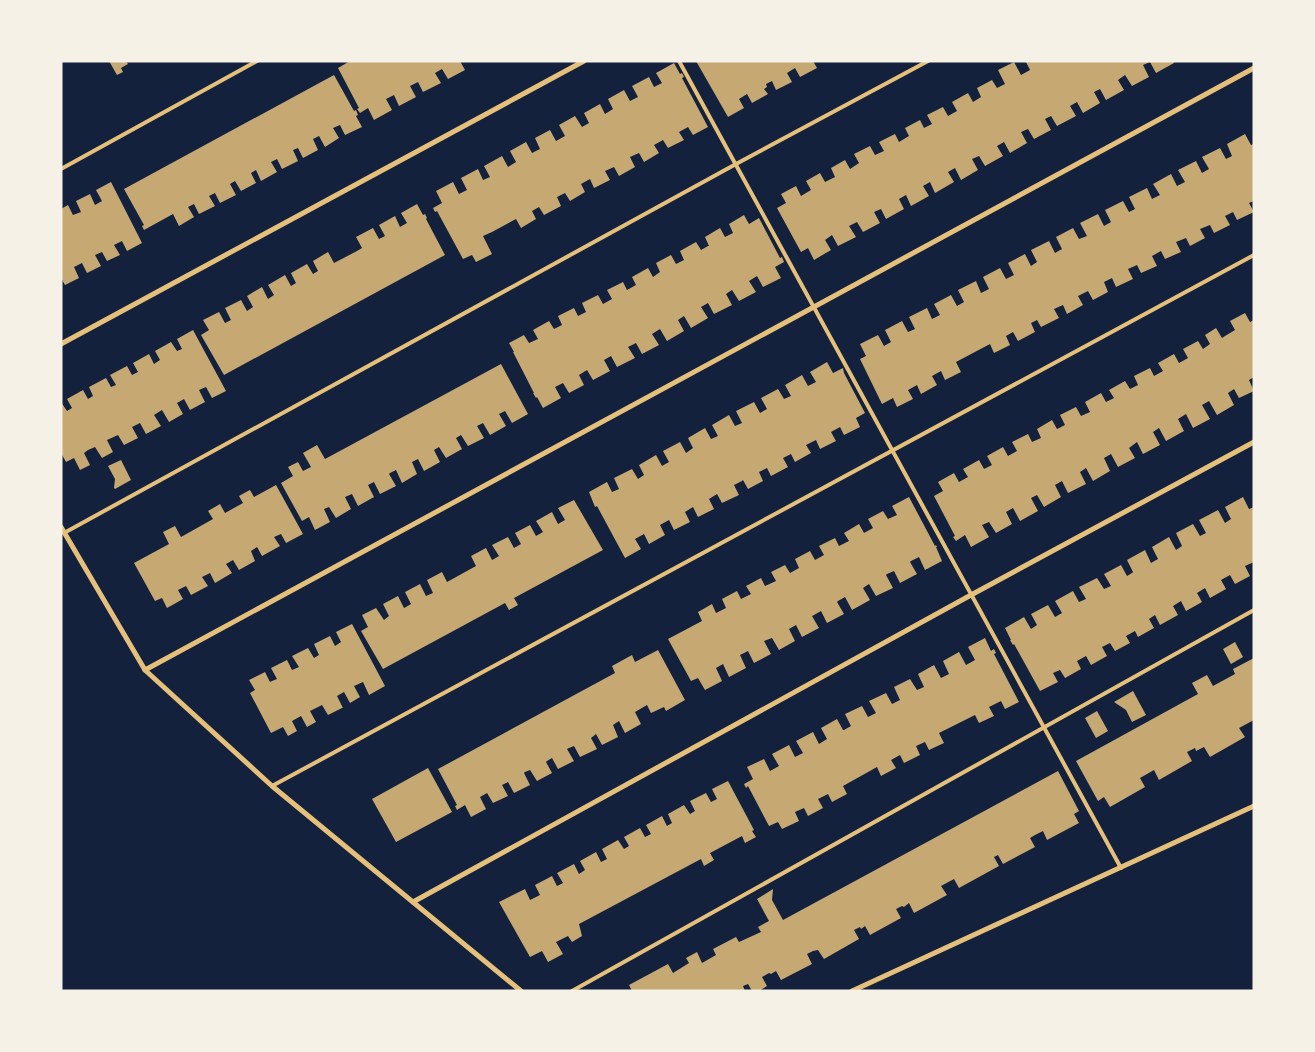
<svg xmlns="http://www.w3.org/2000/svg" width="1315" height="1052" font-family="'PT Serif',serif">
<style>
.building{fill:#c6a872}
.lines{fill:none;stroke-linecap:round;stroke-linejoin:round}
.service{stroke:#e5c07b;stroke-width:4}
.minor{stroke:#e5c07b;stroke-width:5}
</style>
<rect width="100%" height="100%" fill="#14213d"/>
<g class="building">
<path d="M 109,61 L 126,61 L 128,64 L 121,68 L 123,72 L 117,75 Z"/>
<path d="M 350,61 L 460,61 L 465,70 L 448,79 L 442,69 L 435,73 L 441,83 L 423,92 L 418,82 L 410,86 L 416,97 L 399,106 L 394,95 L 386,99 L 392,110 L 374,120 L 368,108 L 360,113 L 357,109 L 359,108 L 338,68 Z"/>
<path d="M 696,61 L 813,61 L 817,68 L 800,77 L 795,68 L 787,73 L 792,82 L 776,90 L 772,81 L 766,84 L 767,87 L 764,89 L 768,94 L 752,103 L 747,94 L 739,99 L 744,108 L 728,117 Z"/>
<path d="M 1028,61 L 1173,61 L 1174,63 L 1156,73 L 1150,62 L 1143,65 L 1149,77 L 1132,86 L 1125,75 L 1118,80 L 1124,90 L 1106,100 L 1100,89 L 1094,92 L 1100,103 L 1083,113 L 1077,102 L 1070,106 L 1076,116 L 1057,126 L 1051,116 L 1045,119 L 1051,130 L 1034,139 L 1028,129 L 1021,132 L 1027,143 L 1010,153 L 1004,142 L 997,146 L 1003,156 L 985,166 L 979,156 L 972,159 L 978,170 L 961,180 L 955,168 L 948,172 L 954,182 L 935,193 L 930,182 L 923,186 L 929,196 L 911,206 L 906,195 L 899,199 L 904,209 L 886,219 L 881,209 L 874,212 L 880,223 L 863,232 L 857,222 L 849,226 L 856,237 L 838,246 L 832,235 L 825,240 L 831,250 L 814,260 L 808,248 L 801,252 L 777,208 L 786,203 L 781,194 L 796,186 L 801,196 L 811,190 L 806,181 L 820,173 L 825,182 L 835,177 L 831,168 L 845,160 L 850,169 L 859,163 L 854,154 L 870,146 L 875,155 L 884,151 L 879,142 L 895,134 L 899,142 L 909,136 L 905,128 L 920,120 L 924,128 L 932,124 L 927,115 L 943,107 L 948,116 L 957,111 L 952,102 L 968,93 L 973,102 L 981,97 L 977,88 L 992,80 L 997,88 L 1005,84 L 998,70 L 1014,62 L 1021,75 L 1030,70 L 1026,62 Z"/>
<path d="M 674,63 L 680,74 L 682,73 L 684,77 L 682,78 L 708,127 L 693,135 L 688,127 L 679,132 L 684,140 L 668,148 L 663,140 L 654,145 L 659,153 L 644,162 L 639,153 L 630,157 L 635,167 L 619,176 L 614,167 L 605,171 L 610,180 L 594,188 L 590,179 L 581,184 L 585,192 L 570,201 L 565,193 L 557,197 L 561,206 L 544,215 L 539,207 L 532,211 L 536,219 L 521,228 L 516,219 L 492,232 L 483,236 L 492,254 L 476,262 L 472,255 L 463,259 L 437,211 L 435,212 L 433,208 L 442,203 L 436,191 L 453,182 L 459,194 L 467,190 L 461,178 L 478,169 L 483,180 L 490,177 L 484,166 L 502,156 L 508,167 L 516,162 L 510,151 L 526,142 L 532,153 L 540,149 L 535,138 L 550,130 L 556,141 L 565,136 L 559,125 L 575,116 L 582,127 L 589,123 L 584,113 L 600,104 L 605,114 L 613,109 L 608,99 L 624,90 L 630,101 L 638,97 L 632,86 L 649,77 L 654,87 L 662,83 L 656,73 Z"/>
<path d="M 334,75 L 354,111 L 356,110 L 358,115 L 356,116 L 362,127 L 345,135 L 340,125 L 333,128 L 339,138 L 325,147 L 319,136 L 313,139 L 318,150 L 303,158 L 298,148 L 293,150 L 298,161 L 282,169 L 277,159 L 271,162 L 277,172 L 261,181 L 256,170 L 251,173 L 256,183 L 241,191 L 235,181 L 230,184 L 236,195 L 220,203 L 215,193 L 209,196 L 215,206 L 199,214 L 194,204 L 188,207 L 194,217 L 179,226 L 173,214 L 144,230 L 142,226 L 144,225 L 124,189 Z"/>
<path d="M 1245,134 L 1251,145 L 1254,144 L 1254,201 L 1249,203 L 1254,212 L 1237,220 L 1233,212 L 1225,216 L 1230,225 L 1214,233 L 1210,225 L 1200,229 L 1205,238 L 1190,246 L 1186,238 L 1176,242 L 1181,252 L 1165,259 L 1161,251 L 1152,256 L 1157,266 L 1141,273 L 1137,265 L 1128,269 L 1133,279 L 1116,287 L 1112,278 L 1104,282 L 1108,292 L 1093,300 L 1088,291 L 1078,296 L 1083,305 L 1067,314 L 1063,305 L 1054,309 L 1059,318 L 1041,327 L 1037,320 L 1031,323 L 1035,332 L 1018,341 L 1013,332 L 1006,336 L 1010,345 L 994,353 L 990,344 L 956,362 L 961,372 L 945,380 L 941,371 L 932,376 L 937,385 L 921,394 L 917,385 L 908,390 L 913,399 L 897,407 L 893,398 L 882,404 L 860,359 L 866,356 L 860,344 L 878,335 L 884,346 L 891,342 L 885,330 L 902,321 L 908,332 L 915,329 L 909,317 L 927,308 L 932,319 L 940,315 L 934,304 L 951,295 L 957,306 L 964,302 L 958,290 L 976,281 L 981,293 L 989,289 L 983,277 L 1000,268 L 1006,279 L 1014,275 L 1008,263 L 1025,254 L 1031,266 L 1037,262 L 1031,250 L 1049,241 L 1055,253 L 1062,249 L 1056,237 L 1073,228 L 1079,239 L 1087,236 L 1080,223 L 1098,214 L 1104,226 L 1111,222 L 1105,210 L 1123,201 L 1129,212 L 1135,209 L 1129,197 L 1147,188 L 1152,199 L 1160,195 L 1153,184 L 1171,174 L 1177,186 L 1185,182 L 1178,170 L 1196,161 L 1202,173 L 1209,169 L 1202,157 L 1220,148 L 1226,159 L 1232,156 L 1227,144 Z"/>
<path d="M 111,182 L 142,243 L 127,251 L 122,241 L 114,245 L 120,255 L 107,261 L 102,252 L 95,255 L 101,266 L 87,273 L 82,263 L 74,267 L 79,278 L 65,285 L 61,278 L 61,209 L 68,205 L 73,215 L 81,212 L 76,201 L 90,194 L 95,205 L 102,201 L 96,190 Z"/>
<path d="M 417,204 L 423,215 L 425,214 L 427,218 L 426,219 L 445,255 L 224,375 L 201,335 L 209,330 L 203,320 L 219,312 L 225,323 L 231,320 L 225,308 L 241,300 L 247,311 L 253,307 L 247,296 L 262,287 L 268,299 L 274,295 L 268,285 L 285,275 L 291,286 L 296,283 L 291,273 L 307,264 L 313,274 L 318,271 L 313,261 L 328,252 L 334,263 L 357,251 L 362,248 L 356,237 L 373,228 L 379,239 L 385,236 L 379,225 L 395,216 L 400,227 L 407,223 L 401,213 Z"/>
<path d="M 744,215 L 749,224 L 759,218 L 780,258 L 782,257 L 784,262 L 775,267 L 781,278 L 763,287 L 757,276 L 749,281 L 756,292 L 739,301 L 732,290 L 726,294 L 732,305 L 714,314 L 708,303 L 701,307 L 708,318 L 691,328 L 684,316 L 678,320 L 684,331 L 667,341 L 660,329 L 652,334 L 659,345 L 642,354 L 636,343 L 628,347 L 635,358 L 617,367 L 611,356 L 604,360 L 610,371 L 593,380 L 587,370 L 579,375 L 584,385 L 569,393 L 563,383 L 555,387 L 561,398 L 543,408 L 537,397 L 536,398 L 533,393 L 534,393 L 513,352 L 514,352 L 509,343 L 524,335 L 529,343 L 538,339 L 533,330 L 549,321 L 554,329 L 562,325 L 558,316 L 574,308 L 578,316 L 586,312 L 582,303 L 598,295 L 603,304 L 612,299 L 607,290 L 623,282 L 627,290 L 636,285 L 632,277 L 648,268 L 653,277 L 660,272 L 656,263 L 671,255 L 676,264 L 684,260 L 680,251 L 696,242 L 701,250 L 708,246 L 709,246 L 705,237 L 720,228 L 725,237 L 733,233 L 729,224 Z"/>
<path d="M 1245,313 L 1250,322 L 1254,320 L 1254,377 L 1249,380 L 1254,391 L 1239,398 L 1234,389 L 1228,393 L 1234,405 L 1217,415 L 1209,401 L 1202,405 L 1210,419 L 1193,428 L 1186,414 L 1178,419 L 1184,431 L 1166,441 L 1159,428 L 1153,432 L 1160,445 L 1143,454 L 1137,442 L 1129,448 L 1135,458 L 1118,467 L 1111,454 L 1104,458 L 1110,471 L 1093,481 L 1086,468 L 1080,472 L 1086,484 L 1068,493 L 1062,481 L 1055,485 L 1061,497 L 1044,507 L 1037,495 L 1031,498 L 1038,511 L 1020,521 L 1013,508 L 1006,512 L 1012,524 L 996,533 L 989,522 L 982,525 L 989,537 L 971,547 L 965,535 L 956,541 L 953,537 L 955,536 L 934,496 L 943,491 L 938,482 L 954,473 L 959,482 L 968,477 L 963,469 L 979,460 L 984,469 L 992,465 L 987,456 L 1003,447 L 1008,456 L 1017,451 L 1012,442 L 1028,434 L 1032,442 L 1041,438 L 1037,429 L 1052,420 L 1057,429 L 1065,425 L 1060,415 L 1076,407 L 1081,416 L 1090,412 L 1085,402 L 1101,393 L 1106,402 L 1114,398 L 1109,390 L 1125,381 L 1130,389 L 1138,385 L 1134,376 L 1150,368 L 1154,376 L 1163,371 L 1158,363 L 1174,354 L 1179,363 L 1188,358 L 1183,349 L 1198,341 L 1203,349 L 1210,344 L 1205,335 L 1216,328 L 1222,338 L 1225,336 L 1235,330 L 1230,321 Z"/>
<path d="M 193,330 L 226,391 L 212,398 L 206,387 L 199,390 L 205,402 L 190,410 L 184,399 L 177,403 L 183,414 L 169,422 L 162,410 L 154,415 L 161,426 L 146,434 L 140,423 L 132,427 L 138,438 L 124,445 L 118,435 L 107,440 L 113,452 L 102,458 L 95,447 L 88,450 L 84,453 L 90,465 L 80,470 L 74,458 L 66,462 L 61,453 L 61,402 L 67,411 L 72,408 L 67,399 L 83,390 L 88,399 L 93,396 L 89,387 L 106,378 L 111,387 L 116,385 L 110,375 L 127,366 L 132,375 L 138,372 L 133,363 L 149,354 L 154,364 L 160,360 L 155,351 L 171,342 L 177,351 L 182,349 L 177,339 Z"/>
<path d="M 827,362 L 833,373 L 843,368 L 844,373 L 865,413 L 856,418 L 860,427 L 844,435 L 840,427 L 831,432 L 836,441 L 820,449 L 816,440 L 806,445 L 811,453 L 795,462 L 791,454 L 783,458 L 788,467 L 771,476 L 767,468 L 759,472 L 763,481 L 748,489 L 743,480 L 742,481 L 734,485 L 739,495 L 722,503 L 717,494 L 709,499 L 714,509 L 698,517 L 693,507 L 685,512 L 690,522 L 674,530 L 669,520 L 660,525 L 665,535 L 649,544 L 644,534 L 635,539 L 641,549 L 625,558 L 597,506 L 595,507 L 589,492 L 607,482 L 612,492 L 619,489 L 614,478 L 632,469 L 638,479 L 644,475 L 639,465 L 656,455 L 662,466 L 669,462 L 663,451 L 680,442 L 686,453 L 693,448 L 688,438 L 705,428 L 711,439 L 718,436 L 712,425 L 729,415 L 735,426 L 742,423 L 736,411 L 754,402 L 760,413 L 767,409 L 761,398 L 778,389 L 784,399 L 791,396 L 785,385 L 802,375 L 808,386 L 816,382 L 810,372 Z"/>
<path d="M 501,364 L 528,414 L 512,423 L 505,411 L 499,414 L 506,426 L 490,435 L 483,423 L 477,426 L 484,438 L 468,446 L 461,435 L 456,438 L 462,449 L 446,458 L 439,447 L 434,450 L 440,462 L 424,471 L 418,459 L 412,462 L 417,474 L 402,483 L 396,470 L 390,473 L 389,474 L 396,486 L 380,494 L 374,482 L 368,485 L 374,497 L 358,506 L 352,494 L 345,497 L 351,509 L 336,518 L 329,507 L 324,509 L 330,522 L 315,530 L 309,517 L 302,521 L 281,483 L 293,476 L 288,467 L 298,462 L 303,471 L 311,467 L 303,453 L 317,445 L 325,459 Z"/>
<path d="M 121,460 L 131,480 L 115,489 L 114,488 L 115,479 L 108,466 Z"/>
<path d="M 276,485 L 303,534 L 286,543 L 281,534 L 274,537 L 280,546 L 262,556 L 257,547 L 251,551 L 255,561 L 239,570 L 233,560 L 226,564 L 232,573 L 215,583 L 210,573 L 202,577 L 208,586 L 191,595 L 186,586 L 178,590 L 183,599 L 167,608 L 162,598 L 155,601 L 134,563 L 169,544 L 163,532 L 175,526 L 181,537 L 213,519 L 208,511 L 220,504 L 225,513 L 243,503 L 239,496 L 248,491 L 250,490 L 254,497 Z"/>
<path d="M 909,497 L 935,546 L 936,545 L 937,547 L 936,547 L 942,561 L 925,570 L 919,557 L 911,561 L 910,562 L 917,574 L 900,583 L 894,571 L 887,574 L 886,575 L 893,588 L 876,596 L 869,584 L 863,588 L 870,600 L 852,610 L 845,597 L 838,601 L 837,602 L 844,614 L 827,623 L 821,611 L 814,615 L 812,616 L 819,628 L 802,637 L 796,625 L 789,629 L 795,641 L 779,650 L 772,638 L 764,641 L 771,654 L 754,663 L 748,651 L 740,655 L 746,668 L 729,677 L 723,664 L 716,668 L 722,681 L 705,690 L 698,678 L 691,681 L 668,639 L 702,621 L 698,612 L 712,604 L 716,613 L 726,608 L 722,599 L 737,591 L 741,599 L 751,594 L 746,586 L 761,578 L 765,586 L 776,581 L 771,572 L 785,565 L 790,573 L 799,568 L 795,559 L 810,551 L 815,560 L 824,555 L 819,546 L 835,538 L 839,546 L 849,541 L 844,533 L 859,524 L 864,533 L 873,528 L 868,519 L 883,511 L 888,519 L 897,515 L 892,506 Z"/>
<path d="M 1243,497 L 1249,509 L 1254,507 L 1254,562 L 1245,566 L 1250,576 L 1235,584 L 1230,575 L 1221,580 L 1226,589 L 1210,598 L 1205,588 L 1197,593 L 1202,602 L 1186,611 L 1181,601 L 1173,606 L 1178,615 L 1160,625 L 1155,615 L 1149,619 L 1154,628 L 1138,637 L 1135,631 L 1126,636 L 1130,643 L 1115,651 L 1110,643 L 1102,647 L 1107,656 L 1091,665 L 1086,656 L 1077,661 L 1081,669 L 1065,678 L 1060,670 L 1053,673 L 1058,682 L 1040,691 L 1014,644 L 1013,645 L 1010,640 L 1011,640 L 1005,628 L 1024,617 L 1031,629 L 1037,625 L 1031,614 L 1048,605 L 1055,617 L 1062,613 L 1055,601 L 1073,591 L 1079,602 L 1086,599 L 1079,587 L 1097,578 L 1104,589 L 1111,586 L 1104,574 L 1121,565 L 1127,576 L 1132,573 L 1133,572 L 1127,560 L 1145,550 L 1151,563 L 1158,559 L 1152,547 L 1169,537 L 1176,550 L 1182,546 L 1176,533 L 1193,524 L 1200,536 L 1206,533 L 1199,520 L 1218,510 L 1225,523 L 1231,519 L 1225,507 Z"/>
<path d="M 574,500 L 603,550 L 514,598 L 518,605 L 509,610 L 505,603 L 383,669 L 361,631 L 368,627 L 362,615 L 376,608 L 384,620 L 389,616 L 383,604 L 398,596 L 404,608 L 406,607 L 411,604 L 405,592 L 420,584 L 426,596 L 433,593 L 427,580 L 442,572 L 447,582 L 476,566 L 471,556 L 486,548 L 492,560 L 494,559 L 499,556 L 492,545 L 508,537 L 514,548 L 521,544 L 515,533 L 530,525 L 536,536 L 543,532 L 536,521 L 552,512 L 558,524 L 565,520 L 558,508 Z"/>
<path d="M 352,624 L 385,686 L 369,695 L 363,682 L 354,686 L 360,697 L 350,703 L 344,692 L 337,696 L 343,708 L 342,708 L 328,715 L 322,705 L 310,711 L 316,722 L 307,727 L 301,716 L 292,721 L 297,731 L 288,736 L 283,727 L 271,733 L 250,693 L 255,690 L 249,680 L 265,672 L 270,682 L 272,681 L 277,679 L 271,668 L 287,660 L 292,670 L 299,667 L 292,656 L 308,648 L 314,658 L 319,655 L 314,644 L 330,636 L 335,646 L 341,642 L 336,632 Z"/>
<path d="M 985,638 L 991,651 L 994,649 L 996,653 L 994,654 L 1019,702 L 1005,709 L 1001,701 L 989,707 L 994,716 L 979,723 L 975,715 L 939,733 L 944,743 L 929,750 L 925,742 L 916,746 L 920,755 L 904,763 L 900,755 L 891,760 L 896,768 L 881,776 L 877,767 L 843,786 L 847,794 L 832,802 L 828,794 L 818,799 L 823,808 L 808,816 L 804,808 L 795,812 L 799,821 L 782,829 L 778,822 L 769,826 L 748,786 L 746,788 L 744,784 L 753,779 L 747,767 L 764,759 L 770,771 L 779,766 L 772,754 L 789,745 L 795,757 L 803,753 L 796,741 L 813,732 L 819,744 L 827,739 L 821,728 L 837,719 L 843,730 L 844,730 L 851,726 L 845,714 L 862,706 L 868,717 L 876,713 L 869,701 L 886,693 L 892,704 L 900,700 L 894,687 L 910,679 L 917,690 L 924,687 L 918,674 L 934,665 L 941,678 L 949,674 L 943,661 L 959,652 L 966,665 L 975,660 L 968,647 Z"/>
<path d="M 1235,642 L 1243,657 L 1231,664 L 1223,649 Z"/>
<path d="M 658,650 L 685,700 L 666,711 L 664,707 L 651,713 L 647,705 L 635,712 L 641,724 L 625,733 L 619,721 L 613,725 L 618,737 L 602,745 L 596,734 L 591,738 L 597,749 L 580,757 L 574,746 L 569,748 L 567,749 L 574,761 L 558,769 L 552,758 L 547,761 L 546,762 L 552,773 L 537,781 L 530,770 L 525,772 L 524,773 L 530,785 L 514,793 L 508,782 L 502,785 L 508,796 L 493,803 L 487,793 L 480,797 L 486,809 L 471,817 L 465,805 L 457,810 L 455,806 L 457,805 L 438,769 L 615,673 L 612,666 L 632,655 L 635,662 Z"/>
<path d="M 1254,658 L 1254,720 L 1239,728 L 1245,737 L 1210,757 L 1204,747 L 1196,751 L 1195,748 L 1187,752 L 1192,761 L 1159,780 L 1154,770 L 1140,778 L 1145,787 L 1110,807 L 1104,797 L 1098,801 L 1076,761 L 1198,694 L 1192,683 L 1207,675 L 1213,686 L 1235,674 L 1233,669 Z"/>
<path d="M 1133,691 L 1146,715 L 1132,722 L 1126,710 L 1114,702 Z"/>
<path d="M 1097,711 L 1108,731 L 1096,738 L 1085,718 Z"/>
<path d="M 428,768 L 452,812 L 396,842 L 372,799 Z"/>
<path d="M 1058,771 L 1079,811 L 1074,814 L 1079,823 L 1047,840 L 1043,831 L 1035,835 L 1030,838 L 1035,847 L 1003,864 L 998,855 L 994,857 L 999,866 L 959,888 L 954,879 L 941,886 L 947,895 L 914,913 L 909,903 L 904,907 L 902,906 L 896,909 L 901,918 L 870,935 L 865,926 L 861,929 L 860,927 L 854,930 L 859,939 L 824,959 L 818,950 L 813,951 L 807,954 L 812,964 L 781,980 L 776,971 L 771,974 L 769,973 L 762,977 L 767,986 L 759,991 L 752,991 L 748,984 L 743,986 L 745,991 L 632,991 L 629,985 L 668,964 L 673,973 L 689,963 L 686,958 L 697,952 L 702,963 L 716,955 L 713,949 L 736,937 L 739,942 L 761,932 L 758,927 L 769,921 L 757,899 L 773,889 L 772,900 L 783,920 Z"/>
<path d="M 728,781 L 754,830 L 752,831 L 756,837 L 745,843 L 742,836 L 710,853 L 714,860 L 704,866 L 701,859 L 579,924 L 582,936 L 572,942 L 568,936 L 556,942 L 563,954 L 548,962 L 542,951 L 530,957 L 499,902 L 525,889 L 530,900 L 540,895 L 535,885 L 552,876 L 557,886 L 563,883 L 557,873 L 574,864 L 579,874 L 585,870 L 580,861 L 596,852 L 601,862 L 607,859 L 602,849 L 618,840 L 624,849 L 629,846 L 624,837 L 640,828 L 645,837 L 651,834 L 646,825 L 662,816 L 667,826 L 672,823 L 668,814 L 684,805 L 690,814 L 695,811 L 690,801 L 706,793 L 711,802 L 717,799 L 712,789 Z"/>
</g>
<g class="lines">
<g class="service">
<path d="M 679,61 L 1121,868"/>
<path d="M 61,169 L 257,61"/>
<path d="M 64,533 L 736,164 L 928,61"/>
<path d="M 272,786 L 1254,255"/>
<path d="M 572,991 L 1254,610"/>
</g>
<g class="minor">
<path d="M 61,344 L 584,61"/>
<path d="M 61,527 L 145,670 L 272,786 L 521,991"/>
<path d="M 145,670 L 1254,68"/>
<path d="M 413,902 L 971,595 L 1254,442"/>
<path d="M 852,991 L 1254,806"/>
</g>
</g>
<rect width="1315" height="1052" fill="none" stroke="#f6f1e7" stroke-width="125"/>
</svg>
